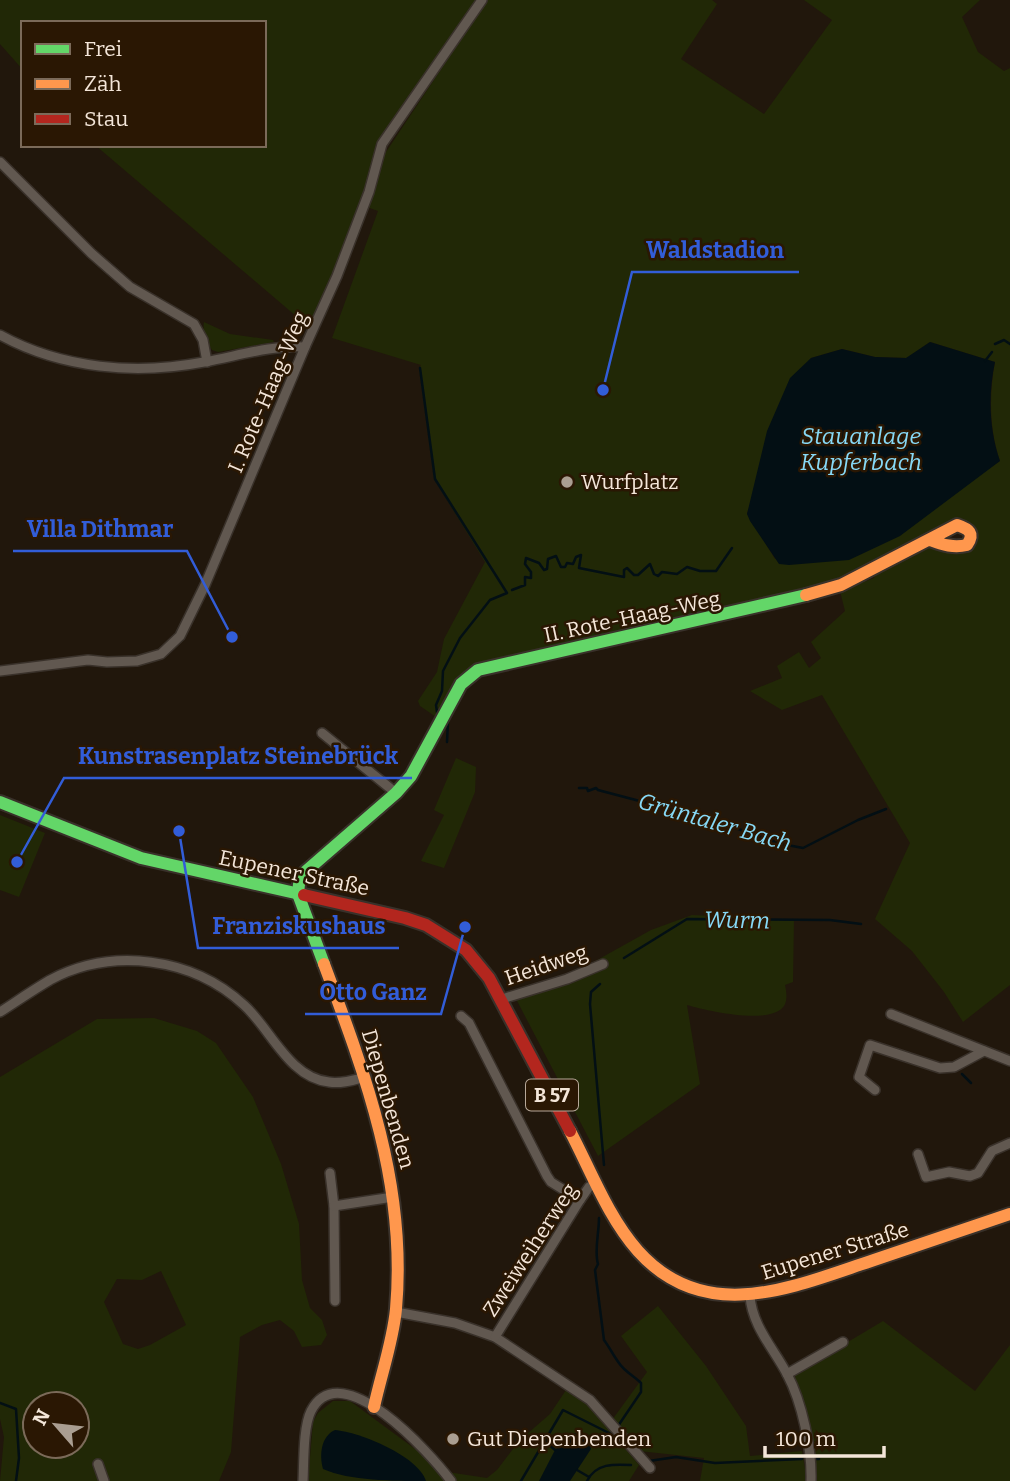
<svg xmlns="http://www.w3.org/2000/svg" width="1010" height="1481" font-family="Bitter,serif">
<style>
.green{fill:#212806;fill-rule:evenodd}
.water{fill:#030f14}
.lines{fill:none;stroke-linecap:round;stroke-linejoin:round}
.stream{stroke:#030f14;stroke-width:2.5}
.street-casing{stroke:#39312a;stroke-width:12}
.fast-casing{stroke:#39312a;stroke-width:16}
.slow-casing{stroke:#39312a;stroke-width:16}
.jam-casing{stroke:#39312a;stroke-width:16}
.street{stroke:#615850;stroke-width:9}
.fast{stroke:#63d668;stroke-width:12}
.slow{stroke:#ff974d;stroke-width:12}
.jam{stroke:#b3261e;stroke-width:12}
.poi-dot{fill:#aa9e91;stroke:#2a1703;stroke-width:2.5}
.labels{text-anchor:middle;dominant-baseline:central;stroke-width:5;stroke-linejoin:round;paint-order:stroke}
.shield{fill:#2a1703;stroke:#b7a899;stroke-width:2}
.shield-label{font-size:19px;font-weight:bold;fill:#f4e6d9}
.street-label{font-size:21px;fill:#f4e6d9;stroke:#2a1703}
.poi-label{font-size:21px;fill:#f4e6d9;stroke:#2a1703;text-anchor:start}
.water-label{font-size:23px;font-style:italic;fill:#87d9f6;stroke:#2a1703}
.leader{fill:none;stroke:#325dd8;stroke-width:2.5}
.callout-dot{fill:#325dd8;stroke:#2a1703;stroke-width:2.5}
.callout-label{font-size:23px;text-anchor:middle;font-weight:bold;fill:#325dd8;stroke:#2a1703;stroke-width:5;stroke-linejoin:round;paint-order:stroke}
</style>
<rect width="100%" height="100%" fill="#21170c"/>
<g class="green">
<path d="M 0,0 L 480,0 L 379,141 L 360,206 L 310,328 L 95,145 L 264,145 L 264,23 L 23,23 L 23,70 L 0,44 Z"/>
<path d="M 487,0 L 712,0 L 717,4 L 681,59 L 764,114 L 832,20 L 804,0 L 980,0 L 962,17 L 978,52 L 1004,71 L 1010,68 L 1010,985 L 963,1022 L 944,992 L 912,951 L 875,919 L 910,843 L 822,695 L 782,710 L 750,691 L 782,678 L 777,666 L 799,652 L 809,668 L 821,658 L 811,642 L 845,611 L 840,591 L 874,578 L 876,572 L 923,547 L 945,550 L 969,547 L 968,523 L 955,519 L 835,583 L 475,664 L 456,680 L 436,717 L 420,706 L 418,701 L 437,672 L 444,639 L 485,562 L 434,479 L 419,368 L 421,365 L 332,338 L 378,211 L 367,207 L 382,158 ZM 930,342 L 995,362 C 989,395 989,429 1000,461 L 982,473 L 775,559 L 747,513 L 811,358 L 842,349 L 875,357 L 907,358 Z"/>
<path d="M 204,322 L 230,334 L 273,340 L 274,342 L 218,352 L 212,350 C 207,342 202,331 204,322 Z"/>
<path d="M 456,758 L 476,767 L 475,792 L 444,868 L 421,861 L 444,815 L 434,810 Z"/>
<path d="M 0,815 L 45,833 L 19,897 L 0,890 Z"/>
<path d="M 692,915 L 794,920 L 793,982 L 785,985 C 787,994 788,1005 780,1010 C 761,1023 708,1011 687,1005 L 700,1084 L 598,1156 L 515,997 L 588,976 L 590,964 L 651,930 Z"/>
<path d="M 154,1018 L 197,1031 L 216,1043 L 253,1097 L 281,1164 L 299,1224 L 302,1280 L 310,1308 L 322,1320 L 327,1335 L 321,1345 L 302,1347 L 294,1331 L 280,1320 L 262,1325 L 240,1337 L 231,1452 L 219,1481 L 0,1481 L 4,1437 L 0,1419 L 0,1077 L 97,1019 ZM 161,1271 L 186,1325 L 150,1345 L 138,1349 L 123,1344 L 104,1302 L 117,1279 L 142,1280 ZM 35,1404 L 77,1404 L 77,1446 L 35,1446 Z"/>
<path d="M 658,1306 L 706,1366 L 746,1426 L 750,1456 L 802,1451 L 807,1481 L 700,1481 L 704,1458 L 639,1451 L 612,1420 L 647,1372 L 621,1336 Z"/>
<path d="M 883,1321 L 975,1391 L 1010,1345 L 1010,1481 L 816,1481 L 799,1390 L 795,1377 L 796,1373 Z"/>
<path d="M 566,1390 L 587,1404 L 639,1465 L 629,1481 L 453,1481 L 447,1472 L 487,1478 L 497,1470 L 519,1441 L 550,1414 Z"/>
<path d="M 333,1401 L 350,1401 L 430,1460 L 447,1481 L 308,1481 L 313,1422 L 318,1413 Z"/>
</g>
<g class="water">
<path d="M 930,342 L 995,362 C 988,395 989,429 1000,461 L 900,536 L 849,560 L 789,565 L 779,564 L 750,521 L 747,514 L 767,431 L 790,378 L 811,358 L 842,349 L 875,357 L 906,358 Z"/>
<path d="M 335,1430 C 360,1432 418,1456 426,1481 C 393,1481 350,1481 323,1469 C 319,1455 321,1436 335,1430 Z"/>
<path d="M 572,1433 C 584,1434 588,1438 591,1449 L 570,1481 L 539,1481 L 555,1450 Z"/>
</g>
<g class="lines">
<g class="stream">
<path d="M 995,344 L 1004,340 L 1010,344"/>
<path d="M 985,361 L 992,352"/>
<path d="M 420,368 L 435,479 L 507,593 L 490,600 L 460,638 L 443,671 L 442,691 L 436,705 L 437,712 L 440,715"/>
<path d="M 512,590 L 525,585 L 525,577 L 531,578 L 531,572 L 525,564 L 526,558 L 539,563 L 544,570 L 547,569 L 548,559 L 556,556 L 561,567 L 565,567 L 567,563 L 573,564 L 576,557 L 581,555 L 579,568 L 624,577 L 624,570 L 627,568 L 634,575 L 638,575 L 650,564 L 654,574 L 658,576 L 662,572 L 677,574 L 687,567 L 700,571 L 716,571 L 732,548"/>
<path d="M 446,719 L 448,721 L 447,742"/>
<path d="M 579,788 L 587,788 L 588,791 L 596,788 L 598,790 L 715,821 L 782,844 L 803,848 L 858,820 L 886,809"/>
<path d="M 624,958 L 687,919 L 830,920 L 861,924"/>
<path d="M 600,984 L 591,992 L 590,1004 L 604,1165"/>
<path d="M 962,1074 L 971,1083"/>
<path d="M 599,1218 C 599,1233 594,1251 598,1264 L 595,1270 L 604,1340 C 610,1348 613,1355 619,1363 C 624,1371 634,1376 641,1383 L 641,1392 L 618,1426"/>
<path d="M 0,1403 L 16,1409 L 19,1458 L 16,1481"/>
<path d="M 545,1441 L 555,1450"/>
<path d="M 816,1459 L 819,1459"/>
<path d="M 649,1461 L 676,1457 L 715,1463 L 802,1459"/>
<path d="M 577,1470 L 589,1477"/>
<path d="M 521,1481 L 563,1410 L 611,1434 L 615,1430"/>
<path d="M 587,1481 C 596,1463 614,1464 631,1465"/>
</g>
<g class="street-casing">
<g id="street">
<path d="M 0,162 L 91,253 L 130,287 L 194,324 L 203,340 L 207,362"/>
<path d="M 0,335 C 62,369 136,375 204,362 C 238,356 270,345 305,347"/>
<path d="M 0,671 L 88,660 L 107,662 L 137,661 L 161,654 L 180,636 L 205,585 L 305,347 L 337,276 L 369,192 L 382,144 L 482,0"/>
<path d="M 322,733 L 396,793"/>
<path d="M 502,999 L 567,979 L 603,964"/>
<path d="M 0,1012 C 17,1001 33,990 50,980 C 112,947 192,957 244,1005 C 270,1028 289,1078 329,1082 C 341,1084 354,1080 366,1077"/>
<path d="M 891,1014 L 1010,1061"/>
<path d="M 461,1016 L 469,1023 L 547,1176 L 551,1182 L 580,1200"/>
<path d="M 875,1090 L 859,1077 L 870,1045 L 940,1068 L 954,1067 L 984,1051"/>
<path d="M 918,1154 L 926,1177 L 949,1172 L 970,1176 L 978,1173 L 992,1151 L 1010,1143"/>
<path d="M 330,1173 L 334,1206 L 335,1301"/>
<path d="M 334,1206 L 393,1197"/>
<path d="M 750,1296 C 752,1326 774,1349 787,1374 C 802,1402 812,1449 811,1481"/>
<path d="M 396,1312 L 455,1323 L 495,1337 L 590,1400 L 650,1468"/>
<path d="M 495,1337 L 580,1200 L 589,1187 L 597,1183"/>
<path d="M 787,1374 L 843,1342"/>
<path d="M 98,1464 L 104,1481"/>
<path d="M 303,1481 C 304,1462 303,1427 311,1411 C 341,1353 431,1454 451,1481"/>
</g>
</g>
<g class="fast-casing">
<g id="fast">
<path d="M 0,802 L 141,858 L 304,895"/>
<path d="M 324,964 L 298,894 L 299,884 L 305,872 L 396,793 L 411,776 L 461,684 L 478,670 L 806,595"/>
</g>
</g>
<g class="slow-casing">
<g id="slow">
<path d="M 806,595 L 841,585 L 957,525 C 969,529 975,533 967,545 C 954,548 943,545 930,540"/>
<path d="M 324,964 C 366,1076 407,1186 396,1309 C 393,1341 381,1375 374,1407"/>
<path d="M 570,1131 C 591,1171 608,1217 638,1251 C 706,1327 795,1286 874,1260 C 920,1244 965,1229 1010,1214"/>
</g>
</g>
<g class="jam-casing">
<path id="jam" d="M 304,895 L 405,918 L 426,925 L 466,950 L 489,978 L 570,1131"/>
</g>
<use href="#street" class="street"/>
<use href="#fast" class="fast"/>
<use href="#slow" class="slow"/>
<use href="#jam" class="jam"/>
</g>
<g class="poi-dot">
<circle cx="567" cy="482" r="7"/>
<circle cx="453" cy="1439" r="7"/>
</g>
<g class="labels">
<rect class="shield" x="526" y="1079.5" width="52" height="31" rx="5"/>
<g class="shield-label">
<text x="552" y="1095">B 57</text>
</g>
<g class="street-label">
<text transform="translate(268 392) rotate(-67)">I. Rote-Haag-Weg</text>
<text transform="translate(632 617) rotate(-12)">II. Rote-Haag-Weg</text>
<text transform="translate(294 873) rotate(12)">Eupener Straße</text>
<text transform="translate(546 965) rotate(-19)">Heidweg</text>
<text transform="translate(388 1099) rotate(74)">Diepenbenden</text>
<text transform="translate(530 1250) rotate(-57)">Zweiweiherweg</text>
<text transform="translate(835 1251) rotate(-17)">Eupener Straße</text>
</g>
<g class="poi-label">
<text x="581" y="482">Wurfplatz</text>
<text x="467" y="1439">Gut Diepenbenden</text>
</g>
<g class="water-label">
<text x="861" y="436">Stauanlage<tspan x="861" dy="26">Kupferbach</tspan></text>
<text transform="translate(715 822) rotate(16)">Grüntaler Bach</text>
<text transform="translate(737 920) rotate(1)">Wurm</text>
</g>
</g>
<path class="leader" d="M603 390L632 272H799M232 637L187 551H13M17 862L64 778H412M179 831L198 948H399M465 927L441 1014H305"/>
<g class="callout-dot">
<circle cx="603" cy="390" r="7"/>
<circle cx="232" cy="637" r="7"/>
<circle cx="17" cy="862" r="7"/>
<circle cx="179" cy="831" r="7"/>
<circle cx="465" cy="927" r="7"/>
</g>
<g class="callout-label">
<text x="715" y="258">Waldstadion</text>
<text x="100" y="537">Villa Dithmar</text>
<text x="238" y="764">Kunstrasenplatz Steinebrück</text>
<text x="299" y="934">Franziskushaus</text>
<text x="373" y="1000">Otto Ganz</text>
</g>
<rect x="21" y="21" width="245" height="126" fill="#2a1703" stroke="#7b6a59" stroke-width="2"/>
<rect x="35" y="44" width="35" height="10" fill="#63d668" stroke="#7b6a59" stroke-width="2"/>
<text x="84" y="56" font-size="21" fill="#f4e6d9">Frei</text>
<rect x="35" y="79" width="35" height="10" fill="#ff974d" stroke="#7b6a59" stroke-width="2"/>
<text x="84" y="91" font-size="21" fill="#f4e6d9">Zäh</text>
<rect x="35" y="114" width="35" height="10" fill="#b3261e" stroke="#7b6a59" stroke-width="2"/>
<text x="84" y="126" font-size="21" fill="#f4e6d9">Stau</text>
<g transform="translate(56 1425) rotate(298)"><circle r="33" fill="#2a1703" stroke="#7b6a59" stroke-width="2"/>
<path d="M0-5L12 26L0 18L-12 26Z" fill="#aa9e91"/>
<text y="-10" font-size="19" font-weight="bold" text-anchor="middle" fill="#f4e6d9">N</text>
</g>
<path d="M765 1446v10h119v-10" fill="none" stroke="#f4e6d9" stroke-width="3.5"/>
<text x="776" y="1446" font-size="21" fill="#f4e6d9" stroke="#2a1703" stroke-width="5" paint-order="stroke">100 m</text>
</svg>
